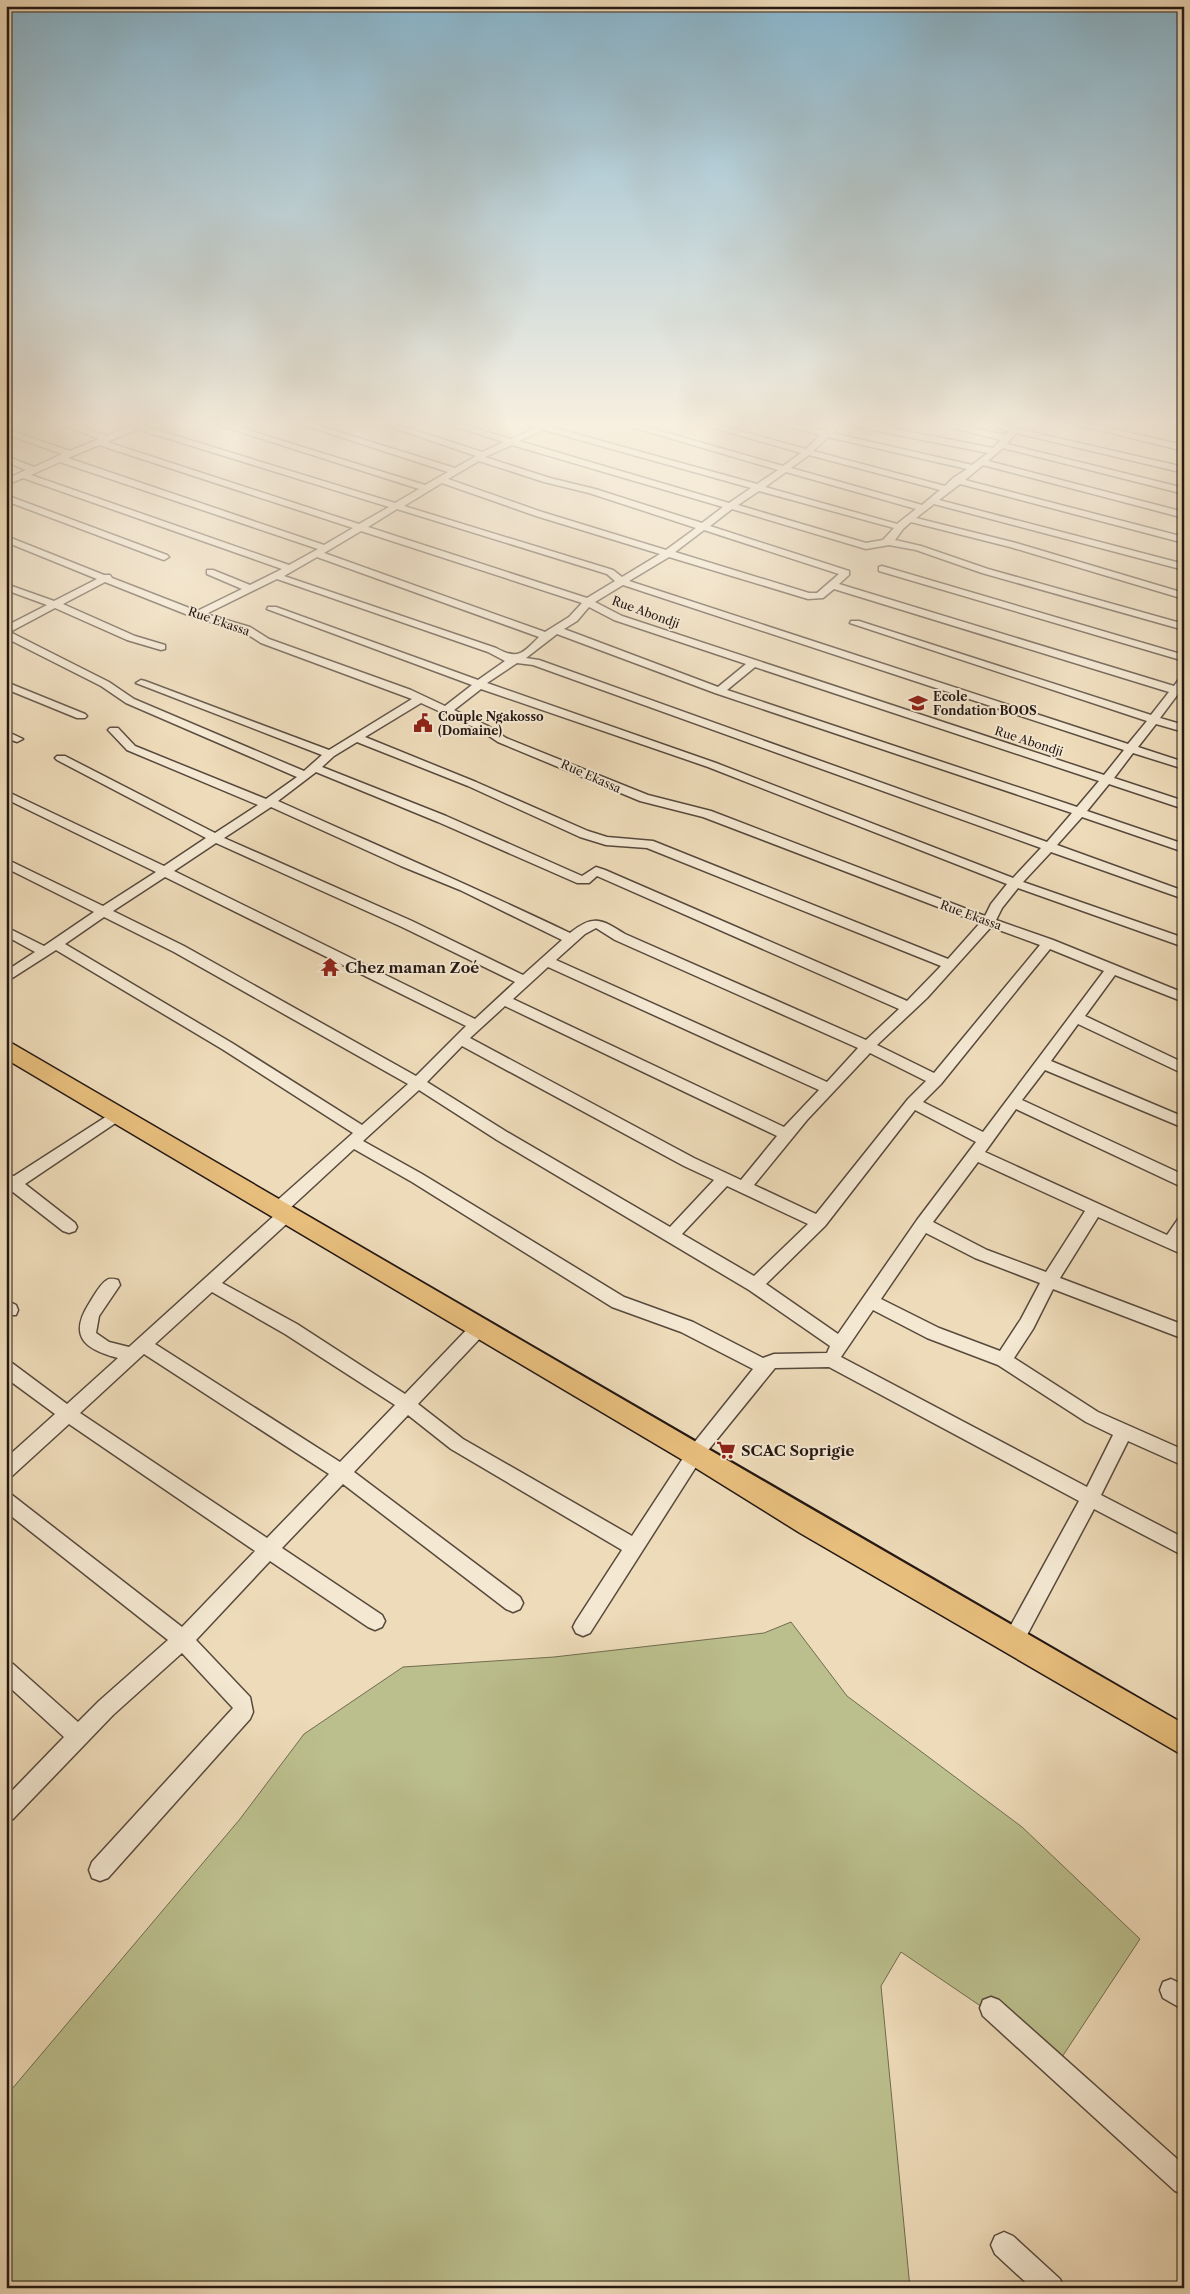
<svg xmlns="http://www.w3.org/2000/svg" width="1190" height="2294" font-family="'Libre Caslon Text',serif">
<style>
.green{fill:#bbbf8d;stroke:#706c50}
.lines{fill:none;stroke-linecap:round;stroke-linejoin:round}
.minor-casing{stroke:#57493c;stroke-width:3}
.highway-casing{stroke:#251813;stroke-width:3}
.minor{fill:#f4e8d2;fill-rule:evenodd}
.highway{fill:#e7be7c;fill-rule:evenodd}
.labels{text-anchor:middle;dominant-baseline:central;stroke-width:4;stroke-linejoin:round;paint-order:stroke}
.far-street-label{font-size:12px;fill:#251813;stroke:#f4e8d2}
.far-poi-label{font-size:12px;font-weight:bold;fill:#251813;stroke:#f4e8d2;text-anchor:start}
.poi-label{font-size:15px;font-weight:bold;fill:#251813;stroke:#f4e8d2;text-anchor:start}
</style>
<rect width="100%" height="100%" fill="#eedbb9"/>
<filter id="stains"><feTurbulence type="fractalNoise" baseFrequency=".004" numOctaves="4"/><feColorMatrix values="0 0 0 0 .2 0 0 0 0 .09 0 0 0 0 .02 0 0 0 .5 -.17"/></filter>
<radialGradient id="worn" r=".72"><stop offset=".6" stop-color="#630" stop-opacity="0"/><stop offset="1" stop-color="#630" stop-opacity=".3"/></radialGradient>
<path class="green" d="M 791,1622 L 847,1696 L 1022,1827 L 1140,1939 L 1060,2060 L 901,1952 L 881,1986 L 910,2288 L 6,2288 L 6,2096 L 240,1819 L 304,1734 L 403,1667 L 554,1657 L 764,1633 Z"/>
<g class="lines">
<g class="minor-casing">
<g id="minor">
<path d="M 56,422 L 68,422 L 107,436 L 138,422 L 147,422 L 144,426 L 395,503 L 419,489 L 209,422 L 222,422 L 425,485 L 448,472 L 294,422 L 307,422 L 455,468 L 476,456 L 376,422 L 389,422 L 482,452 L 504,442 L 440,422 L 453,422 L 511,439 L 536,428 L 521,422 L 543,424 L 559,422 L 551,427 L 757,484 L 778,470 L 615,422 L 629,422 L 783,466 L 801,453 L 693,422 L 707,422 L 806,449 L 820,435 L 772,422 L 787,422 L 825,431 L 834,422 L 860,422 L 993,448 L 1001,440 L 930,422 L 946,422 L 1005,435 L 1008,431 L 996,427 L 997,422 L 1005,422 L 1005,426 L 1184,467 L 1184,473 L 1016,433 L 1007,444 L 1184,488 L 1184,494 L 1003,448 L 988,461 L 1184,512 L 1184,518 L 983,465 L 965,480 L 1184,537 L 1184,543 L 960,484 L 939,500 L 1184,564 L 1184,570 L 934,504 L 916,518 L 1016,543 L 1184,593 L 1184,599 L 1010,547 L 911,522 L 903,529 L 895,540 L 921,546 L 988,569 L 1184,624 L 1184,630 L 982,573 L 916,550 L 889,545 L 866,549 L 732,509 L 710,526 L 849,571 L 849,575 L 839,584 L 1174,686 L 1180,678 L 1184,677 L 1184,695 L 1178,694 L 1160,718 L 1184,725 L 1184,732 L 1156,724 L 1138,747 L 1184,762 L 1184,769 L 1133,753 L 1114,778 L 1184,801 L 1184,809 L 1109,784 L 1087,811 L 1184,844 L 1184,852 L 1082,817 L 1057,845 L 1184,891 L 1184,899 L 1051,852 L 1023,882 L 1184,938 L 1184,947 L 1018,888 L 1002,908 L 996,920 L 1053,940 L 1184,993 L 1184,1002 L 1115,975 L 1085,1016 L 1184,1063 L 1184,1074 L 1078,1024 L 1051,1061 L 1184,1117 L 1184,1128 L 1045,1070 L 1022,1100 L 1184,1175 L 1184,1188 L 1016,1109 L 985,1152 L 1167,1235 L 1178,1219 L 1184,1217 L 1184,1236 L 1180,1240 L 1184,1242 L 1184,1255 L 1098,1217 L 1060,1278 L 1184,1325 L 1184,1339 L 1053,1289 L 1033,1329 L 1014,1358 L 1098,1412 L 1184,1450 L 1184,1466 L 1128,1441 L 1101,1495 L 1184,1538 L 1184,1556 L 1094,1509 L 1019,1650 L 1012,1652 L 1005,1650 L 1002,1643 L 1005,1636 L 1079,1501 L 829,1367 L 775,1368 L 701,1459 L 590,1633 L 583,1636 L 576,1633 L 573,1627 L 576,1621 L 622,1550 L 451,1449 L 408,1415 L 354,1472 L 520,1597 L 523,1603 L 520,1609 L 513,1612 L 506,1609 L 343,1484 L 282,1548 L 382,1615 L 385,1621 L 382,1627 L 375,1630 L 368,1627 L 270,1561 L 196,1640 L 250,1697 L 253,1712 L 250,1719 L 108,1878 L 100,1881 L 92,1878 L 89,1870 L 92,1862 L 233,1708 L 182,1653 L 113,1715 L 13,1819 L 6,1822 L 6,1797 L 64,1737 L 6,1684 L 6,1662 L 13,1664 L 78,1722 L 99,1701 L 168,1640 L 6,1512 L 6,1493 L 12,1495 L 182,1627 L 255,1551 L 69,1424 L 12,1476 L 6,1478 L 6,1458 L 55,1414 L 6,1378 L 6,1361 L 12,1363 L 67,1404 L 118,1358 C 84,1349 68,1336 90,1302 C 94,1296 100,1284 107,1280 C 110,1278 114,1279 118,1280 L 120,1285 L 99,1316 L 96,1333 L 109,1342 L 129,1347 L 276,1214 L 272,1213 L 270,1209 L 272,1205 L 353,1133 L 222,1049 L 56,950 L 6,982 L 6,971 L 35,952 L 6,936 L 6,927 L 44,946 L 94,912 L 6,868 L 6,859 L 103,906 L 156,872 L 6,799 L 6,791 L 164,866 L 206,838 L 57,760 L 55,758 L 57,756 L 65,756 L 215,833 L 258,805 L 127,750 L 110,732 L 108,730 L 110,728 L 118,728 L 135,746 L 266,799 L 297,777 L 126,703 L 101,686 L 6,638 L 6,626 L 47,605 L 6,590 L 6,584 L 54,601 L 97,579 L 6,542 L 6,536 L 104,575 L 110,575 L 112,578 L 197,611 L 242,589 L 207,574 L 207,570 L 213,570 L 250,585 L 282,569 L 23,478 L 6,485 L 6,479 L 26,470 L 6,462 L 6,456 L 34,467 L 62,454 L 6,434 L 6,429 L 70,451 L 99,439 ZM 843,422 L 847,425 L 988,453 L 972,465 L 832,433 ZM 137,429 L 389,507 L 359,524 L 107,442 ZM 544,430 L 751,488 L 729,503 L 519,441 ZM 828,437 L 967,469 L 953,478 L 945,486 L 813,451 ZM 99,445 L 353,528 L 324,545 L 68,458 ZM 512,445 L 723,507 L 702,523 L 595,489 L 550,478 L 485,457 ZM 809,455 L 940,490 L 922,505 L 791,468 ZM 479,461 L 544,482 L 589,493 L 696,528 L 666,550 L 542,512 L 448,479 ZM 60,462 L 318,549 L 289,565 L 31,475 ZM 786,472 L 916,509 L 897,524 L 765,487 ZM 442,483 L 536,516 L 660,554 L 622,577 L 613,570 L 404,506 ZM 759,491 L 894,528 L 883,540 L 866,543 L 738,505 ZM 397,509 L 607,574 L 615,581 L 587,598 L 368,527 ZM 704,530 L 839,574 L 817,593 L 809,593 L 675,552 ZM 361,531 L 582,603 L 569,617 L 545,632 L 324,553 ZM 317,557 L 539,637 C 522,654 518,660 496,648 L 284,576 ZM 669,557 L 808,599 L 823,598 L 834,589 L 1169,692 L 1151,715 L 859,621 L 851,621 L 850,623 L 1147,721 L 1128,744 L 629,581 ZM 277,579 L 488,652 L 505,661 L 478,680 L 276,607 L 268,607 L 267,609 L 472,685 L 445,706 L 411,690 L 269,639 L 250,627 L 206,614 ZM 105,582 L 193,617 L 242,631 L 261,643 L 412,699 L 329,750 L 145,681 L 141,680 L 136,683 L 322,755 L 304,771 L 134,699 L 109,682 L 10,632 L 55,608 L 127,640 L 161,650 L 165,649 L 165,645 L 135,636 L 63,604 ZM 623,585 L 1124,750 L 1104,775 L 622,616 L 595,602 ZM 589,607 L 614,620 L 746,664 L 718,687 L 564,629 L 577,621 ZM 557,634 L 715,693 L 1072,813 L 1047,842 L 539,660 L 526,658 ZM 517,663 L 533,665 L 1041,848 L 1013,878 L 716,763 L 487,683 ZM 755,667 L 1099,781 L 1077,807 L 727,690 ZM 481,689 L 708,767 L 1007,884 L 991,904 L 985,916 L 711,811 L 648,795 L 506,738 L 488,726 L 454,710 ZM 421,703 L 480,730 L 498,742 L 640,801 L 703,817 L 980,923 L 948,959 L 653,841 L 607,837 L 588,831 L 476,782 L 365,737 ZM 357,742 L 468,786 L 580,837 L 606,845 L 647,848 L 941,966 L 907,1001 L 605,870 L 596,867 L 582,876 L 446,816 L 322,767 L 334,756 ZM 316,772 L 438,822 L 577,883 L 589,883 L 597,876 L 899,1009 L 866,1040 L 625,934 C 601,919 593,914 570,933 C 474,887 376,845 278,801 ZM 271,807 L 401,866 L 460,890 L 562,940 L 523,975 L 412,921 L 224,838 ZM 216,843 L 402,927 L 515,982 L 475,1019 L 174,871 ZM 165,877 L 466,1026 L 416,1076 L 184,946 L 113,911 ZM 104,917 L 174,952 L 408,1084 L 362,1125 L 232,1043 L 65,944 ZM 991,927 L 1040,945 L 934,1073 L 877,1045 L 927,998 ZM 596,928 L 615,940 L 858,1048 L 827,1082 L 556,960 L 585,934 ZM 1050,949 L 1104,971 L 983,1132 L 923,1102 L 941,1084 ZM 548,967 L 819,1090 L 784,1127 L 513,999 ZM 505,1006 L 777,1136 L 741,1180 L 694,1158 L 470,1038 ZM 462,1046 L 684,1166 L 714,1180 L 670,1227 L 507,1132 L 427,1082 ZM 870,1053 L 926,1081 L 908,1099 L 816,1214 L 754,1185 L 807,1120 ZM 419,1090 L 497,1140 L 749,1290 L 830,1346 L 827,1353 L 774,1354 L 763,1358 L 693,1322 L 624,1297 L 422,1174 L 363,1141 ZM 915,1110 L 976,1142 L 917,1220 L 838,1334 L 766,1284 L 825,1226 ZM 354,1149 L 412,1182 L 612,1307 L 681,1332 L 753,1369 L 689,1449 L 632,1536 L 463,1439 L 418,1404 L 485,1333 L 487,1328 L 485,1323 L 479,1321 L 473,1323 L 405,1394 L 297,1324 L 222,1283 L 293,1218 L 295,1214 L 293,1210 L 289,1209 ZM 978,1162 L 1085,1211 L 1046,1272 L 987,1250 L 933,1222 ZM 727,1186 L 808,1224 L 754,1276 L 682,1234 ZM 926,1233 L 975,1258 L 1040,1283 L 1021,1319 L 1000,1351 L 939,1328 L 881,1299 ZM 212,1292 L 285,1334 L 395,1405 L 340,1462 L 155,1344 ZM 873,1310 L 927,1338 L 998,1365 L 1086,1422 L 1113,1435 L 1087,1487 L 841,1357 ZM 144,1354 L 329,1474 L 267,1538 L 80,1413 Z"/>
<path d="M 1066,422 L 1081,422 L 1184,445 L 1184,451 Z"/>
<path d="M 1157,422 L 1171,422 L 1184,425 L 1184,430 Z"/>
<path d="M 6,495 L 167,555 L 169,557 L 164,560 L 161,559 L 6,501 Z"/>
<path d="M 882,566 L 1184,655 L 1184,661 L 879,571 L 879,567 Z"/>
<path d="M 6,682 L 85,714 L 87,716 L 85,718 L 77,718 L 6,689 Z"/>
<path d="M 6,731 L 23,739 L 17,742 L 6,738 Z"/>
<path d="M 118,1109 L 123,1110 L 125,1114 L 123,1118 L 25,1184 L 75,1223 L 77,1227 L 75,1231 L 69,1233 L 63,1231 L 13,1192 L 6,1195 L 6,1175 L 14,1176 Z"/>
<path d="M 6,1300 L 16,1305 L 18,1310 L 16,1315 L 6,1315 Z"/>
<path d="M 1171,1979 L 1184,1985 L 1184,2010 L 1163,1998 L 1160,1990 L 1163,1982 Z"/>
<path d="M 991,1997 L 999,2000 L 1184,2165 L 1184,2194 L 1175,2191 L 983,2016 L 980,2008 L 983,2000 Z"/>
<path d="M 1004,2232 L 1013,2236 L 1060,2279 L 1064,2288 L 1032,2288 L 995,2254 L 991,2245 L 995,2236 Z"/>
</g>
</g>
<g class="highway-casing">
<path id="highway" d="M 6,1042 L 13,1044 C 403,1271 792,1499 1184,1724 L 1184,1756 L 800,1533 L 686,1462 L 6,1059 Z"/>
</g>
<use href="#minor" class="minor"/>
<use href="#highway" class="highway"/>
</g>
<linearGradient id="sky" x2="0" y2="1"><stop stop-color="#88b7d0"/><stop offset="0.57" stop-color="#f7efe0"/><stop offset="1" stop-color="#f7efe0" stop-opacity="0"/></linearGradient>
<rect width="1190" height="743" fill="url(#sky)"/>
<defs>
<g id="school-bare" transform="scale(1.5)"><path d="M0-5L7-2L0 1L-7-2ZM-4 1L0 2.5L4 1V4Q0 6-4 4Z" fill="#8f2418" stroke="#f4e8d2" stroke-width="2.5" paint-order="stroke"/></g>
<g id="civic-bare" transform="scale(1.5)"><path d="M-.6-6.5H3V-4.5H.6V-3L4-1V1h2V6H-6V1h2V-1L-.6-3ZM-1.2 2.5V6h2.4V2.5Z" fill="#8f2418" stroke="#f4e8d2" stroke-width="2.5" paint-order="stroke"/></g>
<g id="temple-bare" transform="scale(1.5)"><path d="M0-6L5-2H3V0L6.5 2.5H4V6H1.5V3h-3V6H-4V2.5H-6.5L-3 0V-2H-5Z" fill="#8f2418" stroke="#f4e8d2" stroke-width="2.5" paint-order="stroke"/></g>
<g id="supermarket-bare" transform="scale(1.5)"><path d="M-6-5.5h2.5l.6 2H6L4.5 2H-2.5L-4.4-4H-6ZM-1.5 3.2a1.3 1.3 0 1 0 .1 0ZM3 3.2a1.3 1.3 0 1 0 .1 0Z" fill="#8f2418" stroke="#f4e8d2" stroke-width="2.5" paint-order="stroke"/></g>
</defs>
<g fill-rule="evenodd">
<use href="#school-bare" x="918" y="703"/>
<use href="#civic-bare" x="423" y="723"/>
<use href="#temple-bare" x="330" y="967"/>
<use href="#supermarket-bare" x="726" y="1450"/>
</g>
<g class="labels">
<g class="far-street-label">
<text transform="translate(646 612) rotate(20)">Rue Abondji</text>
<text transform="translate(219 621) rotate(19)">Rue Ekassa</text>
<text transform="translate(1029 741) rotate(18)">Rue Abondji</text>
<text transform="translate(591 776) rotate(24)">Rue Ekassa</text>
<text transform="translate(971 915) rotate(20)">Rue Ekassa</text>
</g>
<g class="far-poi-label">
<text x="933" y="696">Ecole<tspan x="933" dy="14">Fondation BOOS</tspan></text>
<text x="438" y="716">Couple Ngakosso<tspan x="438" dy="14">(Domaine)</tspan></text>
</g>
<g class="poi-label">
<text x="345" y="967">Chez maman Zoé</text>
<text x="741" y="1450">SCAC Soprigie</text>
</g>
</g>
<rect width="1190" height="2294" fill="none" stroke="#eedbb9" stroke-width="25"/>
<rect x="8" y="8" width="1175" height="2279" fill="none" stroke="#251813" stroke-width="2.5"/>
<rect x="12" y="12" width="1165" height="2269" fill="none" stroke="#251813"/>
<rect width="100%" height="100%" filter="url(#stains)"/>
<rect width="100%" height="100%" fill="url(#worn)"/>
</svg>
